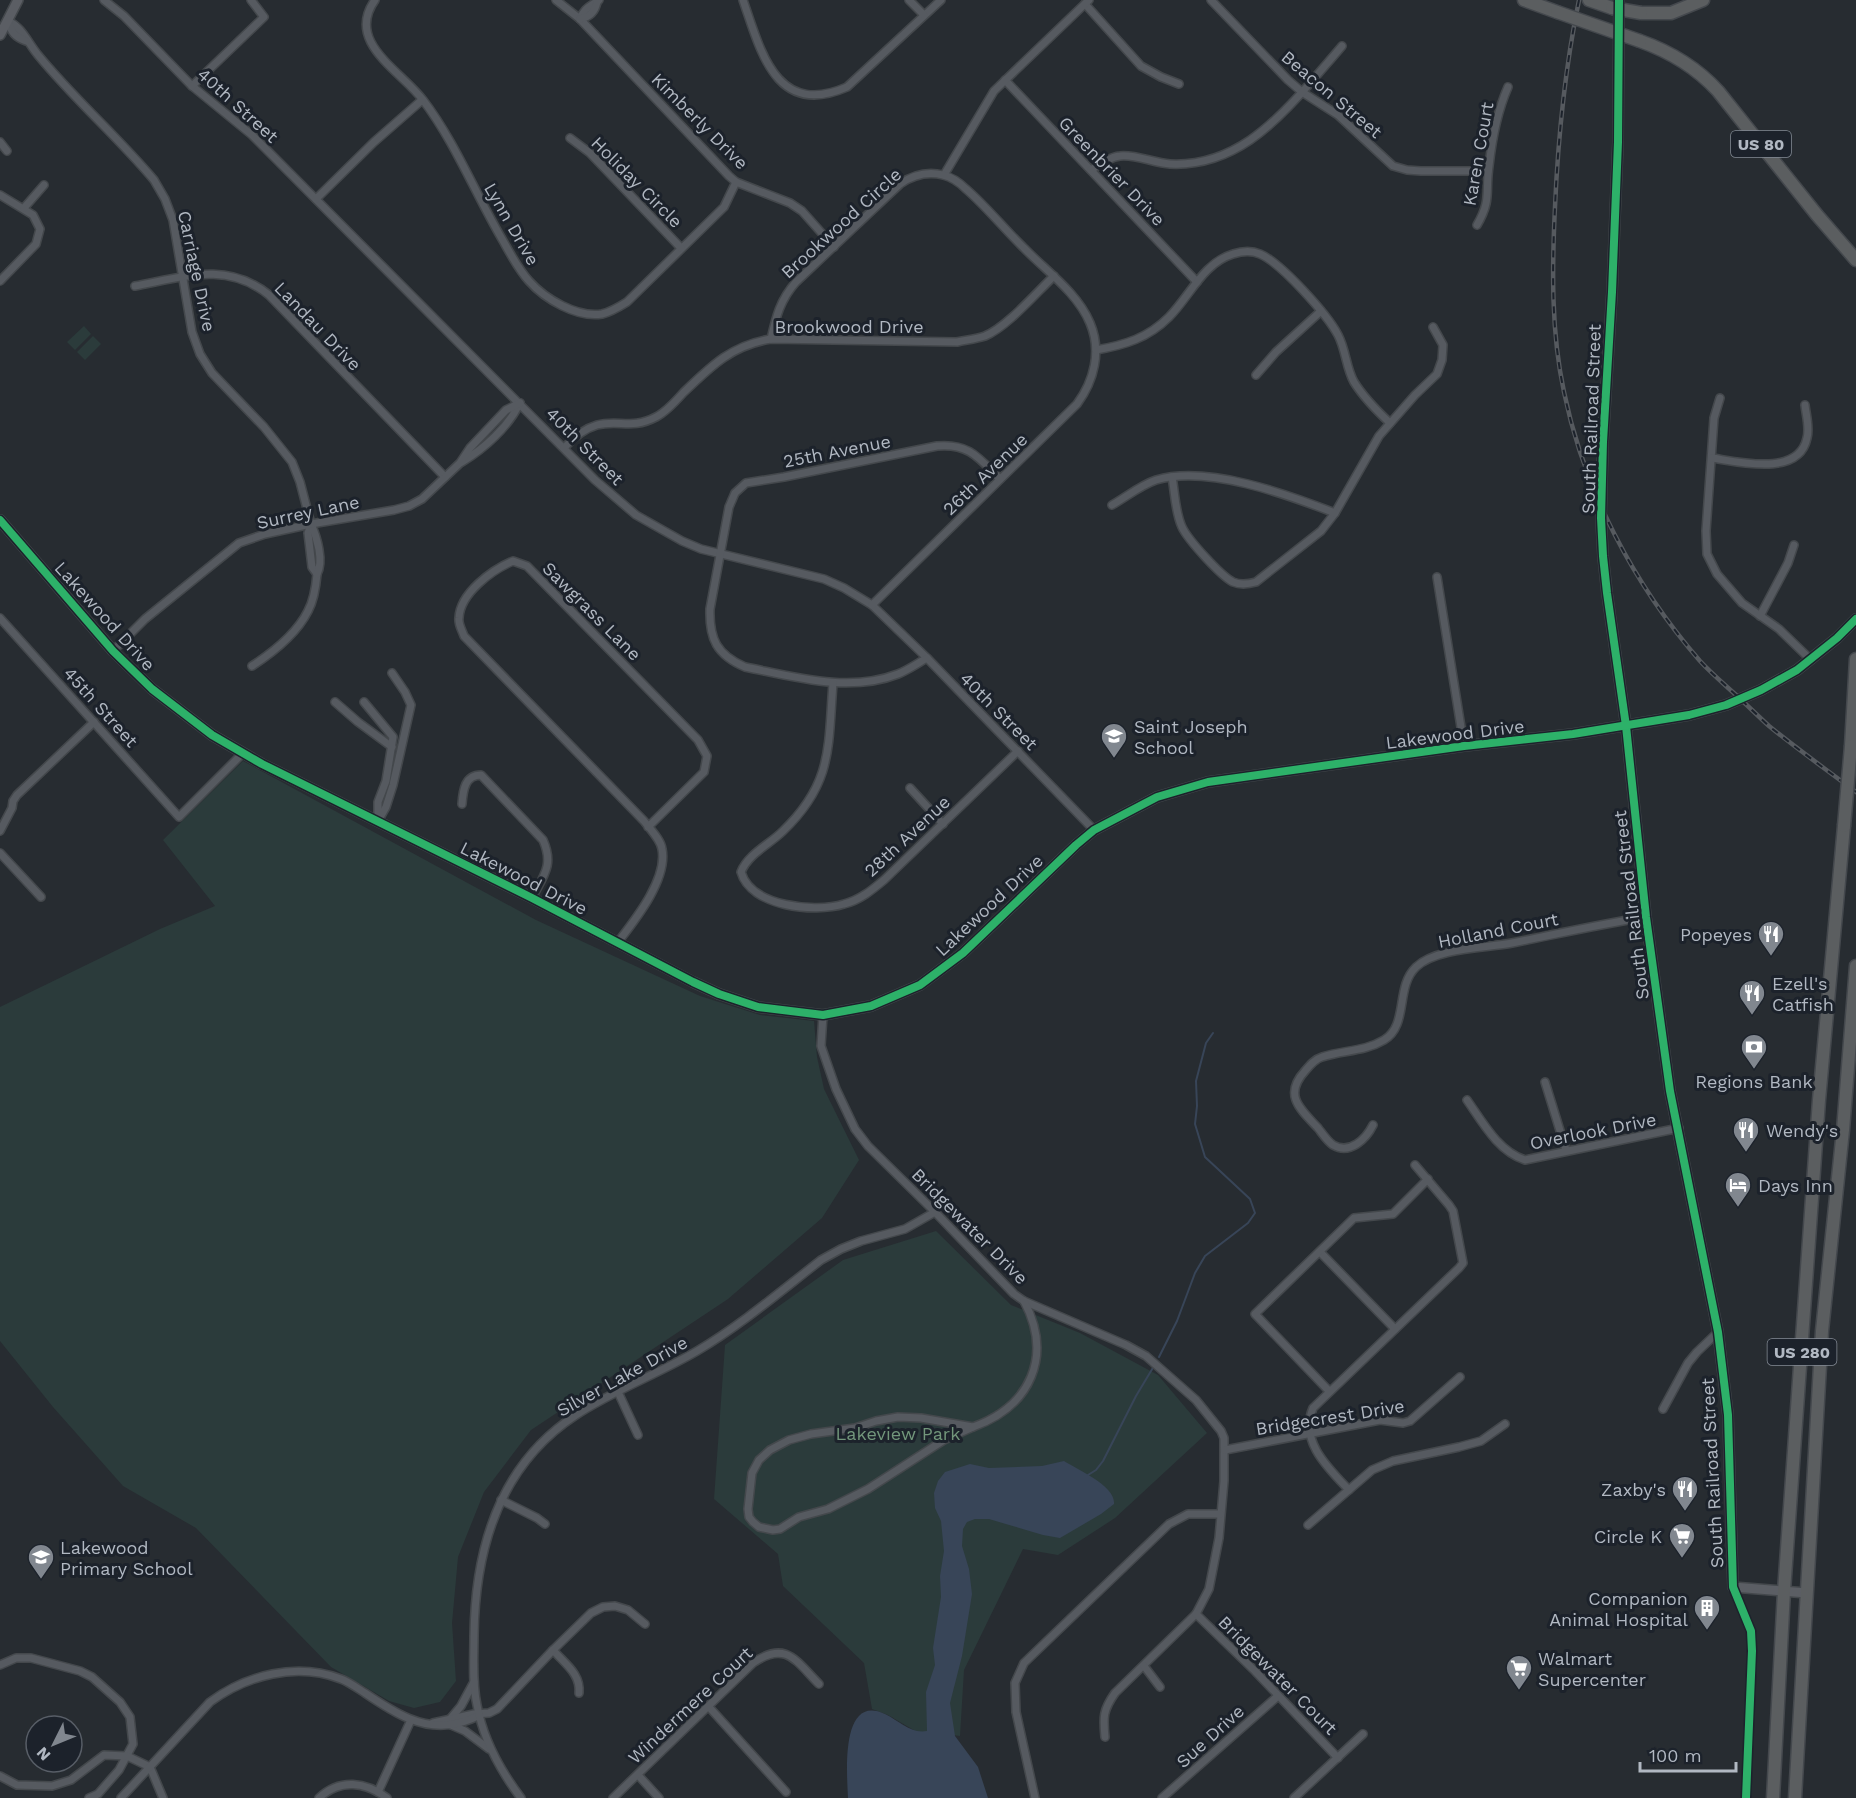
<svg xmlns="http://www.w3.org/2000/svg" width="1856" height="1798" font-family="'Work Sans',sans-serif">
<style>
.green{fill:#2b3b3b}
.water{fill:#384558}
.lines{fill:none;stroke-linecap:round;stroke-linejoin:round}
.stream{stroke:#384558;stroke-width:2}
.street-casing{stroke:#44484c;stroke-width:10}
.secondary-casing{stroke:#44484c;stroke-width:12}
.highway-casing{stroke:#44484d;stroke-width:15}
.street{stroke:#565a60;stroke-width:7}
.secondary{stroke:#5b5e64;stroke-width:9}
.highway{stroke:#5b5e60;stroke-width:12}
.rail-casing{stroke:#565a5f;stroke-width:4.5}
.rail{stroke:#1c222b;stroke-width:2;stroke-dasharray:7;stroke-linecap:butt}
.highway-bridge-casing{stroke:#44484d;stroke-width:15;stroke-linecap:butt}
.highway-bridge{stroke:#5b5e60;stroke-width:12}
.cycleway-casing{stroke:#1c222b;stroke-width:11}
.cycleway{stroke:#2db169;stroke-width:8}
.labels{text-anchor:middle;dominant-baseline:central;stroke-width:6;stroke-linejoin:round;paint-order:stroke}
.shield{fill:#1c222b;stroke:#848b95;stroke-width:1.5}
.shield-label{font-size:16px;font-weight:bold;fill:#b1b8c2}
.street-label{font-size:18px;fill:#b1b8c2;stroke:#1c222b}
.poi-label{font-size:18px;fill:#b1b8c2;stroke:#1c222b;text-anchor:start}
.park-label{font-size:18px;fill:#72967b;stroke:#1c222b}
</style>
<rect width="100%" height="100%" fill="#272c31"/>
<g class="green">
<path d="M 84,326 L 91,334 L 75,350 L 67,342 Z"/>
<path d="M 93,336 L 101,344 L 85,360 L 77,352 Z"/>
<path d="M 243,761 L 536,920 L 700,996 L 760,1015 L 814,1021 L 817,1057 L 824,1089 L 859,1160 L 822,1218 L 728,1299 L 531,1430 L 484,1492 L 458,1557 L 452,1623 L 456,1681 L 440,1702 L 414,1708 L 389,1701 L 331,1667 L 196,1528 L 123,1486 L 53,1407 L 0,1341 L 0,1007 L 160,929 L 215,906 L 163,840 Z"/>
<path d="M 936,1231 L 1011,1305 L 1080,1333 L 1158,1375 L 1207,1433 L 1115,1518 L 1058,1555 L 1023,1549 L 964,1670 L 960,1736 L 928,1732 L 917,1732 L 888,1715 L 872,1709 L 864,1663 L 783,1586 L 778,1554 L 714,1499 L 725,1345 L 843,1260 Z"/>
</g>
<path class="water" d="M 1064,1461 C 1078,1470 1116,1486 1114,1504 L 1101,1514 L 1060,1538 L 1043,1535 L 989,1519 L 975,1519 L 967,1522 L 963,1529 L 962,1546 L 969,1569 L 972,1594 L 962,1656 L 950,1703 L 955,1736 L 978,1767 L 988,1798 L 848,1798 C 847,1774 840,1693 885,1714 C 900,1721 910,1734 927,1731 L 926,1692 L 935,1665 L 933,1648 L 941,1597 L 940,1576 L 944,1551 L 941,1521 L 935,1508 L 934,1493 L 938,1481 L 945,1472 L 970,1464 L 989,1468 L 1042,1466 Z"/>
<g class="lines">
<g class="stream">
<path d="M 1159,1357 L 1177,1321 L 1195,1273 L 1205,1256 L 1248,1223 L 1255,1213 L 1250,1199 L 1205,1157 L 1195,1124 L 1197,1106 L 1196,1081 L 1206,1043 L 1213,1033"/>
<path d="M 1088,1475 L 1096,1470 L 1103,1461 L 1136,1396 L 1154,1366"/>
</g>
<g class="street-casing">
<g id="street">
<path d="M 104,0 L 124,16 L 192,86 L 252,135 L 595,480 L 636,515 L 682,541 L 701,549 L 824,579 L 844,588 L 872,605 L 927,658 L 1094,830"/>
<path d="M 375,0 C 345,42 400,70 423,100 C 455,142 475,193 502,239 C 510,253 518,269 529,281 C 545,299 577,318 602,314 C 611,312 619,307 627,302 L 724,207 L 736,182"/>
<path d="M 556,0 L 580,19 L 729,176 L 736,182 L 790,203 L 802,211 L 834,247"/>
<path d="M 743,0 C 761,52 776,118 847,87 L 941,0"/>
<path d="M 909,0 L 924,15"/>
<path d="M 1211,0 L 1288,80 L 1302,92 L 1338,115 L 1393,166 L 1407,170 L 1421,171 L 1488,171"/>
<path d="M 1085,4 L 1141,66 L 1161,77 L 1179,84"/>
<path d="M 580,19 C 585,7 590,7 599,0"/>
<path d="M 580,19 C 590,17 595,12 597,2"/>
<path d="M 8,21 C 22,27 28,43 38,55 C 74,99 117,136 154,180 L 165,199 L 173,220 L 192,332 L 200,354 L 212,373 L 264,427 L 292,462 L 300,482 L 311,524 L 308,533 L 312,567 L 317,574 C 316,586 314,600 308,611 C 297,633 272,653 252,666"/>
<path d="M 8,21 C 11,32 15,37 26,41"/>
<path d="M 1005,80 L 1197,282"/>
<path d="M 192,86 L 264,17 L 251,0"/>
<path d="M 570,138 L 590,153 L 681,248"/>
<path d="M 0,142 L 7,151"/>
<path d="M 1091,170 C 1100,164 1110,157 1120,156 C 1135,154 1154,163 1170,164 C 1232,167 1274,125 1312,81 C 1322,69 1332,58 1342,46"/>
<path d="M 944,175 L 994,91 L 1089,0"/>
<path d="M 0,195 L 33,215 L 40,229 L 36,244 L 0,281"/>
<path d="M 316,199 L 374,142 L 422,100"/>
<path d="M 24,208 L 44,185"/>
<path d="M 1477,225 C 1492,199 1485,193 1489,166 C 1492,139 1497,112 1508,87"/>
<path d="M 135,286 C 183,277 227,261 269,295 L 445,477"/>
<path d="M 771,339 C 776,317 780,300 796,282 L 900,184 C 913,175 926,171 943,175 C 951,177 960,183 966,189 C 987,207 1004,229 1024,248 C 1046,271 1077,292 1090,323 C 1102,351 1094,381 1077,404 L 872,605"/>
<path d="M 1096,350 C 1125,345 1148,338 1169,317 C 1190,296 1203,263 1233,254 C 1242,251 1251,250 1260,254 C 1281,263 1327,314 1338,335 C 1346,350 1346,368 1354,382 C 1364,398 1376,410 1390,423"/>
<path d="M 1256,375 L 1276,352 L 1321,311"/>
<path d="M 1720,398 L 1714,418 L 1706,531 L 1707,554 L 1717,574 L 1742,603 L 1779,629 L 1811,660"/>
<path d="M 564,448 C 573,438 583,429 597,425 C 619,419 631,430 656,417 C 666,412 675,402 683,393 C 711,366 732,345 771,339 L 957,342 C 966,340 976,339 985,336 C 1007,327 1036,293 1054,276"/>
<path d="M 1712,458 C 1739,462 1799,477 1807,438 C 1810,428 1806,415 1805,405"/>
<path d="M 462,462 C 485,448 508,427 520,403"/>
<path d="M 1172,477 C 1175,493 1175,512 1182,527 C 1188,540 1221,576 1233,582 C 1240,585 1249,584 1256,582 L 1321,531 L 1335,513 L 1379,436 L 1415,395 L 1437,374 L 1442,360 L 1443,345 L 1433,327"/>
<path d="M 1112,505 C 1126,497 1141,485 1156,480 C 1208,465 1286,494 1335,513"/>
<path d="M 311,524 C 317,537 324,561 317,574"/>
<path d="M 1437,577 L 1464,746"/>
<path d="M 1760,616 L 1788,563 L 1794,545"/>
<path d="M 0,618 L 179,817 L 243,753"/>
<path d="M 113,651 L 145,619 L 239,543 L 265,534 L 311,524 L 394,510 L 409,506 L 422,499 L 460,463 L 470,448 L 506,410 L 520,403"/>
<path d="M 927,658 C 918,663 908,670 898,674 C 849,693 795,677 745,667 C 717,655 709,639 710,609 L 729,507 L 735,493 L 746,483 L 784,477 L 937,446 C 969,443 979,458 1000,479"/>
<path d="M 833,683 C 828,747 833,783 783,831 C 770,844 748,854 741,872 C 751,907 815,913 844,904 C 860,900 872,890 884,880 L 1018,751"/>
<path d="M 335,702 L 358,722 L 392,747"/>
<path d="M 364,702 L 393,737 L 386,781 L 378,802 L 378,818"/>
<path d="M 910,788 L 943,824"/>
<path d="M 462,804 C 463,790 465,775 481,775 L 543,840 C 554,865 544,875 532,898"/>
<path d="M 378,821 L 386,807 L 393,785 L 411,705 L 405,692 L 392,673"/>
<path d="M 0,831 L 12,808 L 13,801 L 17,795 L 94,722"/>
<path d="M 0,853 L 41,897"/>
<path d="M 618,942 C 635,920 668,879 662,849 C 661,840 650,829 644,821 L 464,636 C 462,630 458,624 459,618 C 460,593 492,570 513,561 L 527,566 L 698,740 L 707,756 L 704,772 L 648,827"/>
<path d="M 823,1015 L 821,1046 L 836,1089 L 855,1129 L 868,1146 L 935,1212 L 1014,1294 L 1024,1301 L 1126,1345 L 1146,1356 L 1196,1400 L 1221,1431 L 1224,1438 L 1224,1481 L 1219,1538 L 1209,1589 L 1196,1614 L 1115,1693 C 1103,1710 1103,1717 1105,1737"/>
<path d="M 1545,1082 L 1566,1150"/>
<path d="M 1467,1100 C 1483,1123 1498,1151 1525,1160 L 1679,1128"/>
<path d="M 1373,1125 C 1366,1139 1350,1155 1333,1145 C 1327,1141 1322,1133 1318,1128 C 1300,1109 1283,1095 1305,1071 C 1310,1065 1315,1059 1322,1057 C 1343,1050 1364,1052 1384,1040 C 1409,1025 1395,987 1416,967 C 1436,948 1485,948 1512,943 C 1557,934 1601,924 1646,917"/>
<path d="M 1320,1252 L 1395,1329"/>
<path d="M 1329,1391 L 1255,1314 L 1354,1218 L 1393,1214 L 1428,1179"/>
<path d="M 618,1392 L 638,1435"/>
<path d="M 1663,1409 L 1688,1363 L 1697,1352 L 1718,1332"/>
<path d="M 898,1417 L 921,1418 L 973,1427 L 944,1440 L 868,1489 L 828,1509 L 799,1517 L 780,1529 L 773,1530 L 759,1527 L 753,1522 L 749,1517 L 748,1509 L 752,1473 L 759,1460 L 770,1450 L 789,1440 L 811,1434 L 855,1428 L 876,1421 Z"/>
<path d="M 973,1427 C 1031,1406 1053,1356 1024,1301"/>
<path d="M 1225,1450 L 1380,1420 L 1403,1423 L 1410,1421 L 1460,1377"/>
<path d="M 1349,1490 C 1328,1468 1299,1441 1313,1408 L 1459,1268 L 1463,1263 L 1453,1211 L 1449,1205 L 1415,1165"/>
<path d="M 501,1500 L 537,1518 L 545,1524"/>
<path d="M 1308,1525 L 1372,1470 L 1393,1461 L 1459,1447 L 1481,1441 L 1505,1424"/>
<path d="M 1733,1587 L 1751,1631 L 1752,1651 L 1746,1798"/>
<path d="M 1196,1614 L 1255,1671 L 1338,1758"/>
<path d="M 553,1650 C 565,1664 581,1674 579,1693"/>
<path d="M 0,1665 L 16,1658 L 31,1658 L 80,1671 L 92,1677 L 120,1702 L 130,1717 L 133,1744 L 119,1770 L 98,1794 L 89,1798"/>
<path d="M 1144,1666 L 1160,1687"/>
<path d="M 709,1707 L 786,1792"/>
<path d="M 451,1718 L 461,1706 L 474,1682"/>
<path d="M 433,1723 L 474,1714 L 489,1713 L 497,1709 L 553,1650 L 591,1613 L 603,1607 L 615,1606 L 628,1610 L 645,1624"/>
<path d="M 451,1725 L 465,1731 L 489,1749"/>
<path d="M 638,1775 L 659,1798"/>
<path d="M 0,1776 L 17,1785 L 52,1786 L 71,1780 L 104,1755 L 127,1756 L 150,1767 L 163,1798"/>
<path d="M 378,1792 L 411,1720"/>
<path d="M 121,1798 L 210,1702 C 247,1675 296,1662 341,1679 C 349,1682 357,1688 365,1693 C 393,1712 423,1732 458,1723 C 466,1721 473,1719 479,1715"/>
<path d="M 319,1798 C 340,1778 366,1782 387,1798"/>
<path d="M 521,1798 C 500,1770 483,1739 477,1705 C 472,1683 474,1658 474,1636 C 475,1550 499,1465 576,1415 C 614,1390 658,1374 697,1351 C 741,1325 781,1291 821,1260 L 841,1249 L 861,1241 L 905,1229 L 935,1212"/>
<path d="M 613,1798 L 753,1663 C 786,1640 796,1661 819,1684"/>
<path d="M 1035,1798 L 1016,1712 L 1015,1683 L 1024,1663 L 1169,1524 L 1188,1514 L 1220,1514"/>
<path d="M 1162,1798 L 1278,1696"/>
<path d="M 1294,1798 L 1363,1734"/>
</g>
</g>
<g class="secondary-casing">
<g id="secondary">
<path d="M 1619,0 L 1618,142 L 1612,292 L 1603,442 L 1601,518 L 1603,556 L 1607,593 L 1626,726 L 1646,917 L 1670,1091 L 1718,1332 L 1728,1415 L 1733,1587 L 1807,1593"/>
<path d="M 0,35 L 18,0"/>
<path d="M 0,520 L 113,651 L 152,689 L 212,735 L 262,764 L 532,898 L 693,982 L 719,994 L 758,1007 L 823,1015 L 871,1006 L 920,985 L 963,953 L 1076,845 L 1094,830 L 1157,797 L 1208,782 L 1464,746 L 1573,734 L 1689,715 L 1726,705 L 1761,690 L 1797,670 L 1837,638 L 1856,619"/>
</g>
</g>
<g class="highway-casing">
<g id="highway">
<path d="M 1524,0 L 1557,12"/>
<path d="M 1589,0 L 1612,8"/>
<path d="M 1641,13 L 1671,13 L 1703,0"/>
<path d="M 1640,41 C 1671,52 1696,67 1718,91 L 1817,215 L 1856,260"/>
<path d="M 1851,746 L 1856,659"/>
<path d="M 1773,1798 L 1784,1591 L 1819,1100 L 1844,826"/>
<path d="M 1795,1798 L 1822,1331 L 1843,1130 L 1856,966"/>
</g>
</g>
<use href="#street" class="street"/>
<use href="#secondary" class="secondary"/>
<use href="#highway" class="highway"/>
<g class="rail-casing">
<path id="rail" d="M 1579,0 C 1565,68 1558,138 1555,207 C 1552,268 1551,332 1564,392 C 1584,490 1634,585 1700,661 C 1711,673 1724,684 1736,695 C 1747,705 1758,716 1769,726 C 1797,749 1827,770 1856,792"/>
</g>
<use href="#rail" class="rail"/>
<g class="highway-bridge-casing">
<g id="highway-bridge">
<path d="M 1612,8 L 1641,13"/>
<path d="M 1557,12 L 1640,41"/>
<path d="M 1844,826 L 1851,746"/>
</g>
</g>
<use href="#highway-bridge" class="highway-bridge"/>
<g class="cycleway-casing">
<g id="cycleway">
<path d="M 1619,0 L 1618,142 L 1612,292 L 1603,442 L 1601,518 L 1603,556 L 1607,593 L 1626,726 L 1646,917 L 1670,1091 L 1718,1332 L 1728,1415 L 1733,1587 L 1751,1631 L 1752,1651 L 1746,1798"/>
<path d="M 0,520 L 113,651 L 152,689 L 212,735 L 262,764 L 532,898 L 693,982 L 719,994 L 758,1007 L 823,1015 L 871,1006 L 920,985 L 963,953 L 1076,845 L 1094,830 L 1157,797 L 1208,782 L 1464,746 L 1573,734 L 1689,715 L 1726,705 L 1761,690 L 1797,670 L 1837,638 L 1856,619"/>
</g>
</g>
<use href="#cycleway" class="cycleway"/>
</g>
<defs>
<g id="school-pin" transform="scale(1.35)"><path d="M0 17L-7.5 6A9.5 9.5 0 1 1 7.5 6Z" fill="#81878f" stroke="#1c222b"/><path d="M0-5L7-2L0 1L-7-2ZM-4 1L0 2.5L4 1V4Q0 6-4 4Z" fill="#fff"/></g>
<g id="restaurant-pin" transform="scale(1.35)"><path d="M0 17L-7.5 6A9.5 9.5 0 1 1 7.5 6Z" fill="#81878f" stroke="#1c222b"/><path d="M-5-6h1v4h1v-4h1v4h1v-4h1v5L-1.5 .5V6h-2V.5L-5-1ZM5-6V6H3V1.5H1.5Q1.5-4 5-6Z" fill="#fff"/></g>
<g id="bank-pin" transform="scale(1.35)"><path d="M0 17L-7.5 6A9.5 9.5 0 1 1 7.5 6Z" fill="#81878f" stroke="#1c222b"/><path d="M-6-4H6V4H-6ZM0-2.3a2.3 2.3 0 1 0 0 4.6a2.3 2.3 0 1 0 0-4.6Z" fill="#fff"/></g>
<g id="hotel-pin" transform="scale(1.35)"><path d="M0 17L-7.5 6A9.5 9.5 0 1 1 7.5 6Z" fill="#81878f" stroke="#1c222b"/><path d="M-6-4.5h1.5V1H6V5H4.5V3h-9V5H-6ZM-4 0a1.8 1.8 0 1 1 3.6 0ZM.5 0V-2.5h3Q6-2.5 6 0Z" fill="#fff"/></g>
<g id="supermarket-pin" transform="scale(1.35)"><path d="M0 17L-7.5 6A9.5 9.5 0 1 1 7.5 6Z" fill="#81878f" stroke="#1c222b"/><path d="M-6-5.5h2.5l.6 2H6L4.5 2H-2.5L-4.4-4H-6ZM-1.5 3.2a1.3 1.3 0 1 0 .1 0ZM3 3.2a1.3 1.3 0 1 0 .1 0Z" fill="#fff"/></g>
<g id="building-pin" transform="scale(1.35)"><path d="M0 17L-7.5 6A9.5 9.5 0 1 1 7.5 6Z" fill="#81878f" stroke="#1c222b"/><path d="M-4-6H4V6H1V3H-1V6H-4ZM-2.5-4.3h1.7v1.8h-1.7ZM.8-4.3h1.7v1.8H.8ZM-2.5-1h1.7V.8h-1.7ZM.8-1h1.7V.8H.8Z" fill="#fff"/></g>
</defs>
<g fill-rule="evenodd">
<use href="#school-pin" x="1114" y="736"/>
<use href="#restaurant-pin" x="1771" y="934"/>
<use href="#restaurant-pin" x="1752" y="993"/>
<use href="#bank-pin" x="1754" y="1047"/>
<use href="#restaurant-pin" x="1746" y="1130"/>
<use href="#hotel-pin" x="1738" y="1185"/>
<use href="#restaurant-pin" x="1685" y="1489"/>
<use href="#supermarket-pin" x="1682" y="1536"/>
<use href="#school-pin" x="41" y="1557"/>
<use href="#building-pin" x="1707" y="1608"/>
<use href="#supermarket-pin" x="1519" y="1668"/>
</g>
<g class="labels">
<g class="shield">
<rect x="1731" y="131" width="60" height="26" rx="4.5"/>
<rect x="1767.5" y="1339" width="69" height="26" rx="4.5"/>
</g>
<g class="shield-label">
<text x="1761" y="144">US 80</text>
<text x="1802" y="1352">US 280</text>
</g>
<g class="street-label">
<text transform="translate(1332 94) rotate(40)">Beacon Street</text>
<text transform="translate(238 105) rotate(42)">40th Street</text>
<text transform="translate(700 121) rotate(45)">Kimberly Drive</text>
<text transform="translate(1478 154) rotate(-80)">Karen Court</text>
<text transform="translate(1112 171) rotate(46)">Greenbrier Drive</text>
<text transform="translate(637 182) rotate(45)">Holiday Circle</text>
<text transform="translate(841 223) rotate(-42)">Brookwood Circle</text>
<text transform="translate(512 224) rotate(60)">Lynn Drive</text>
<text transform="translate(197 271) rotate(78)">Carriage Drive</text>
<text transform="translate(318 326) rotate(46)">Landau Drive</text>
<text x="849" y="326">Brookwood Drive</text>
<text transform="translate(1591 419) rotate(-88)">South Railroad Street</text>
<text transform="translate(585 446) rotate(45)">40th Street</text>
<text transform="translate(837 451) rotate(-11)">25th Avenue</text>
<text transform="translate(985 474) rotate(-44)">26th Avenue</text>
<text transform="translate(308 512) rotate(-12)">Surrey Lane</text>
<text transform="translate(592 611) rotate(45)">Sawgrass Lane</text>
<text transform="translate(105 616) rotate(48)">Lakewood Drive</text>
<text transform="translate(101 707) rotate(48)">45th Street</text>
<text transform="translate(999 711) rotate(45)">40th Street</text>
<text transform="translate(1455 734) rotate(-7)">Lakewood Drive</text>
<text transform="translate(907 836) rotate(-43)">28th Avenue</text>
<text transform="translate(524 878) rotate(27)">Lakewood Drive</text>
<text transform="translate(989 905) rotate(-43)">Lakewood Drive</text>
<text transform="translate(1631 905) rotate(-97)">South Railroad Street</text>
<text transform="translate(1498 930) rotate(-11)">Holland Court</text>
<text transform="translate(1593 1131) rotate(-11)">Overlook Drive</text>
<text transform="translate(970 1226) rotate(45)">Bridgewater Drive</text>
<text transform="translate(622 1376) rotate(-29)">Silver Lake Drive</text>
<text transform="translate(1330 1417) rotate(-9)">Bridgecrest Drive</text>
<text transform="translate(1712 1473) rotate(-93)">South Railroad Street</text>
<text transform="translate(1278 1675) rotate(45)">Bridgewater Court</text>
<text transform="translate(690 1705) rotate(-43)">Windermere Court</text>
<text transform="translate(1210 1736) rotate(-42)">Sue Drive</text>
</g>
<g class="poi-label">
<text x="1134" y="726">Saint Joseph<tspan x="1134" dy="21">School</tspan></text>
<text x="1752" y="934" text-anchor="end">Popeyes</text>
<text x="1772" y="983">Ezell's<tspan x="1772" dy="21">Catfish</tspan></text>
<text x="1754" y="1081" text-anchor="middle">Regions Bank</text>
<text x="1766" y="1130">Wendy's</text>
<text x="1758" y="1185">Days Inn</text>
<text x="1666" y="1489" text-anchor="end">Zaxby's</text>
<text x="1662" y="1536" text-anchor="end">Circle K</text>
<text x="60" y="1547">Lakewood<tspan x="60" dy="21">Primary School</tspan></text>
<text x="1688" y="1598" text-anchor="end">Companion<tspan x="1688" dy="21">Animal Hospital</tspan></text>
<text x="1538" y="1658">Walmart<tspan x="1538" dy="21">Supercenter</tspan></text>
</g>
<g class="park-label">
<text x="898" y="1433">Lakeview Park</text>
</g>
</g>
<g transform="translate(54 1744) rotate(227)"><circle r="28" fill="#1c222b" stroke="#585e67" stroke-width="1.5"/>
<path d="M0-4.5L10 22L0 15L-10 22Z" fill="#81878f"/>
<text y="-9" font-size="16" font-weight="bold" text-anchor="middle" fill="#b1b8c2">N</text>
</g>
<path d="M1640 1762v9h96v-9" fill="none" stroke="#b1b8c2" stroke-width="3"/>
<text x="1649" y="1762" font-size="18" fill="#b1b8c2" stroke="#1c222b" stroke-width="4.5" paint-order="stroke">100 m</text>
</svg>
